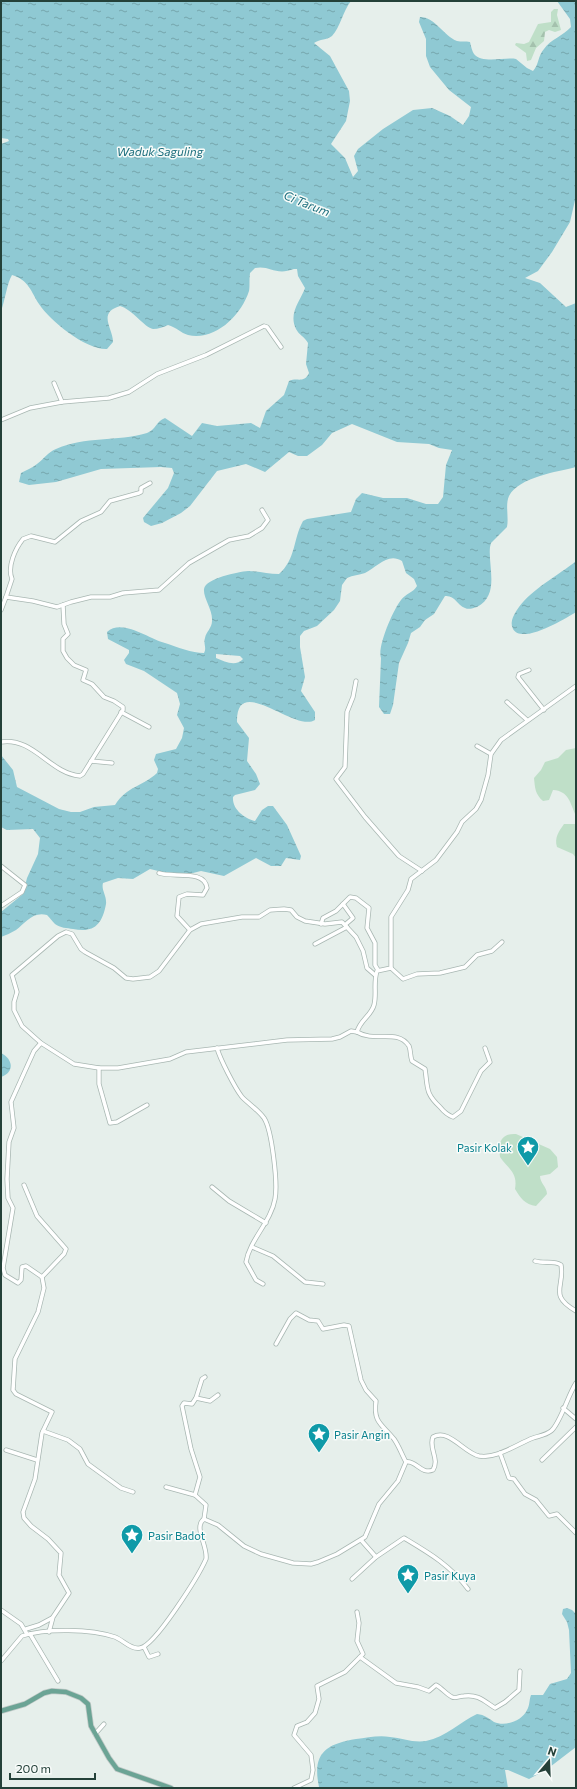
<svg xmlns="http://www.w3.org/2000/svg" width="577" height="1789" font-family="Commissioner,sans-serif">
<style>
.green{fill:#bfdfc8}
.forest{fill:url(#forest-firs)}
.water{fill:url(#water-ripples);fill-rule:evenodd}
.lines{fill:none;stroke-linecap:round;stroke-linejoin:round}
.minor-casing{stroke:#a8b7b2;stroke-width:5}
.major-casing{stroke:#c2cac8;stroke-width:6}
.minor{stroke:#fff;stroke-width:3.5}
.major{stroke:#6ba495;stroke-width:4.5}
.labels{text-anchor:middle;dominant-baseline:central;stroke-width:3;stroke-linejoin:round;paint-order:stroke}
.culture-label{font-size:11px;fill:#0d838f;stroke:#f7fbf9;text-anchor:start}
.water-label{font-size:12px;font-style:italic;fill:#1d6f7e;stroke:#f7fbf9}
</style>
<defs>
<pattern id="forest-firs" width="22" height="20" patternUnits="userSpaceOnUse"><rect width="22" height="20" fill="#bfdfc8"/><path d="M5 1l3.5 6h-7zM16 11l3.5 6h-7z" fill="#a4c1ad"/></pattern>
<pattern id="water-ripples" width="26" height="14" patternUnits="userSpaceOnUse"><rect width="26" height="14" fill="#8fc9d3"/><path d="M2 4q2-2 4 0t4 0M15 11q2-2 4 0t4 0" fill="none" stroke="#75a5ac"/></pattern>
</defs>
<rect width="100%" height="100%" fill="#e6efeb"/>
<g class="green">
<path d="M 576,748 L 576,816 C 570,803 569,791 553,790 L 549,800 L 543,801 C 535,794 535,788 534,778 L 541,770 L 545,762 L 558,758 L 566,750 Z"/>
<path d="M 564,824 L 576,824 L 576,858 L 573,854 L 557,847 C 554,838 559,831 564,824 Z"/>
<path d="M 516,1134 L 550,1149 L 557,1157 L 558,1167 L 550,1174 L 540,1176 C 540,1183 547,1187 547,1194 L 536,1206 C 525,1205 520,1197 515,1189 C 518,1172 508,1169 500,1157 C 498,1144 500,1133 516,1134 Z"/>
</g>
<path class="forest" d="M 554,9 L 558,9 L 557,15 L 561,30 L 555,32 L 549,30 L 545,32 L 544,41 L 536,48 L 531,60 L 527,61 L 526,53 L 515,45 L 516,43 L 524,44 L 529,42 L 538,24 L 551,22 L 551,12 Z"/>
<g class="water">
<path d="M 1,1 L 351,1 C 343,11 340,28 332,36 C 327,40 320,39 314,43 L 330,56 L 349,91 L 350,101 L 346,121 L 331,144 L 345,158 L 353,177 L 358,171 L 354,156 L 358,149 L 383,129 L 413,110 L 432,108 L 450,116 L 463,125 L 469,116 L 471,107 L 449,90 L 430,67 L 426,56 L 426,39 L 419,22 L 420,17 C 435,17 444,36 457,41 C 461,42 466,41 470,42 C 471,46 472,51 474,54 C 482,64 505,57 516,59 L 527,68 L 533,71 C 539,65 538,55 544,49 C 551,39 563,36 571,27 L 570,19 L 557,1 L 576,1 L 576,196 L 570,222 L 552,252 L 538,271 L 525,278 L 540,283 L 566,307 L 576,303 L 576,467 C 557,472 519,477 509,496 C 505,505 509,517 507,527 L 491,543 L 490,547 C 488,567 500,595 477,607 C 473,608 469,610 465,608 C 457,605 455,595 445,596 L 434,614 L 425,620 L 420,627 L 411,633 L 408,643 L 399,663 L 393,705 L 390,714 L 384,714 L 379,707 L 381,658 C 377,647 393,610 401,600 C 405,594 414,592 417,586 L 414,579 L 406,573 L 402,561 C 388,552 377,567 365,573 C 359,575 353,575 347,578 L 342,585 L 340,601 L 334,610 L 317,626 L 304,631 L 300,636 L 300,647 L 305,677 L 301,691 L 315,712 L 315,720 C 295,733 236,672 237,722 L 249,738 L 247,761 L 256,774 L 260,784 L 255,790 L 235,795 L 233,797 C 232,809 244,818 255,821 L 262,810 L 268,806 L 273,806 L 287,825 L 301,856 L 300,860 L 286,858 L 281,866 L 271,866 L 256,858 L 224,876 L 201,871 L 193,873 L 171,874 L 150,869 L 133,879 L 118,878 L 103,883 C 101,890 107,896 106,904 C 102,925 94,933 73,929 C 67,928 60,928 55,924 C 52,921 50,918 47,915 C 33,911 25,923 16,930 C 11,933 6,935 1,937 L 1,912 L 23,894 L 27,878 L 38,854 L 40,838 L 33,829 L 7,830 L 1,827 L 1,755 L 13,770 L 17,787 L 59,809 L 71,812 L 80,812 L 94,807 L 115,805 C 127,786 142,787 157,773 L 158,769 L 154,760 L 156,754 L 176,749 L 182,738 L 184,728 L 177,715 L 180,704 L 177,693 L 144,671 L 126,664 L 124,660 L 129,653 L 129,650 L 108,639 L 107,632 C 122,618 149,639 165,643 C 177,647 192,653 204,653 C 207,648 203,643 205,638 C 206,632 212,628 212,621 C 213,610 203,598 204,589 C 206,578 238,572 248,571 C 258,571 268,574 279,574 C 296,559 293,539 303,521 L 307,519 L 351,512 L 356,499 L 362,493 L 383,498 L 407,498 L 426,504 L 438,504 L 443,497 L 446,465 L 452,450 L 439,448 L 429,444 L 397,442 L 352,424 L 332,433 L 322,445 L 307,456 L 298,456 L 289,452 L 265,472 L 246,464 L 217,471 L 190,506 L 181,513 L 162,523 L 151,526 L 144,522 L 143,518 L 168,488 L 174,473 L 172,468 L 161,467 L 101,469 L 56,482 L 29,485 L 19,482 L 21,473 C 26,470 32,468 37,464 C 44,459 48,452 56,449 C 85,436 117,442 147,433 C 156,430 156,421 165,418 L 192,436 L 202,423 L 217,426 L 251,423 L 260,428 L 266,411 L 284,395 L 289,381 C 297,377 304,384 309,373 L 306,364 L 308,343 C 305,337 299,335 296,329 C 288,313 301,300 305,288 L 298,276 L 297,269 L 294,269 C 275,276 270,265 255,268 L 250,273 C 249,279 250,286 249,291 C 241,316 215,341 188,335 C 181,333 176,327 168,325 C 164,327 158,329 153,329 C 145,328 132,309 120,306 C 97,313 113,328 113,342 L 107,349 C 86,350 50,321 39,304 C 31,292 29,280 12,275 C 7,283 5,301 1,311 L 1,144 L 9,141 L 8,139 L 1,138 ZM 216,654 L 240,656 L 243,659 C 236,667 225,662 216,658 Z"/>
<path d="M 576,561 L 576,612 C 565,619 522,645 513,629 C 509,621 515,613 519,607 C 532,589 559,575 576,561 Z"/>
<path d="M 1,1053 C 13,1059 15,1072 1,1077 Z"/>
<path d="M 567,1608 L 572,1610 L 576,1614 L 576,1747 L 546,1770 L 529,1779 L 508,1770 L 505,1770 L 508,1788 L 319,1787 C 312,1754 325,1744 356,1739 C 367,1738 378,1735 390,1737 C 402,1738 413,1743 426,1741 C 446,1737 460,1722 477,1714 C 485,1715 488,1718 494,1722 C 505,1727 522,1721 527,1710 C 530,1705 529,1700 531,1695 L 543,1695 L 550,1684 L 567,1679 L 571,1673 L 569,1630 L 567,1622 L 562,1614 L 563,1609 Z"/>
</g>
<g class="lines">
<g class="minor-casing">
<g id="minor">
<path d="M 54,383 L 62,402"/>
<path d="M 1,420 L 30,408 L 62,402 L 109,398 L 129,392 L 157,374 L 206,355 L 264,326 L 267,327 L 281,347"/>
<path d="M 6,597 L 12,579 C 7,567 15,549 23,539 L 31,536 L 55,542 L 81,521 L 101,512 L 110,501 L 139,493 L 141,492 L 141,488 L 150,483"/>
<path d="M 1,610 L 6,597 L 33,601 L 57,607 L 71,602 L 91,597 L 110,597 L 123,593 L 159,590 L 189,563 L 229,540 L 249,536 L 262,528 L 268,520 L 262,510"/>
<path d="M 529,670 L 519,674 L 518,677 L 544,710"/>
<path d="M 356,681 L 353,697 L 347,712 L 345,767 L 336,779 L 365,817 L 399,856 L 422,871"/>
<path d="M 507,702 L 527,720"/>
<path d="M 121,712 L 149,727"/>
<path d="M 1,742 C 34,737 49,773 80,776 L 83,774 L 123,710 L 123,707 L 114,701 L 104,697 L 92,684 L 83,680 L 86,670 L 74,665 L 67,658 L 63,651 L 63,639 L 68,634 L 64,624 L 63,605"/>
<path d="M 477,746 L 491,754"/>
<path d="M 91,761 L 112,763"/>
<path d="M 1,866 L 25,885 L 22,892 L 1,906"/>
<path d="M 159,873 C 172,878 205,869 207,888 L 203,895 L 187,894 L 179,897 L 177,916 L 190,930"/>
<path d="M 343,904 L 353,918 L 346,924"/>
<path d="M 321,924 L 323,918 L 336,911 L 350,897 L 356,898 L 369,908 L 367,928 L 375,943 L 375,965 L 378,970"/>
<path d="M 315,944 L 347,927"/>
<path d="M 391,968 L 403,979 L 417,974 L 440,973 L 465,967 L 477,955 L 492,951 L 502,942"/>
<path d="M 357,1032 C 375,1043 397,1028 409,1046 C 411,1051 410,1056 412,1061 L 425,1069 C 428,1088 425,1093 440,1107 C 444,1112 447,1115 453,1117 L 461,1111 L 481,1071 L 490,1062 L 485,1048"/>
<path d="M 41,1043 L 22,1026 L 14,1010 L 14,1002 L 17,992 L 12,975 L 58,936 L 66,932 L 72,934 L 81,949 L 85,952 L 114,968 L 126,978 L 133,979 L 150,977 L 159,971 L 190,930 L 201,924 L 242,917 L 259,917 L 270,910 L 284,909 L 291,910 L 297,917 L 305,921 L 325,924 L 342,922 L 356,937 L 363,951 L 367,968 L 375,975"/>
<path d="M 217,1048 C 220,1059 235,1088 242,1097 C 249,1104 258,1110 264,1118 C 272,1130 278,1184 275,1199 C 271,1222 250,1239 246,1262 L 256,1280 L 263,1284"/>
<path d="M 99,1068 L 99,1084 L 110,1123 L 117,1122 L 147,1105"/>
<path d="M 24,1185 L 37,1216 L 66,1249 L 64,1254 L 42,1277"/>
<path d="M 212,1187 L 229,1201 L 266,1223"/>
<path d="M 252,1247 L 273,1256 L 305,1282 L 323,1284"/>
<path d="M 535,1261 C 544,1264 554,1260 561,1265 C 565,1287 548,1295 576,1311"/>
<path d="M 276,1344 L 290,1319 L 296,1313 L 309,1320 L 318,1321 L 323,1329 L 344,1325 L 349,1326 L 361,1380 L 366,1390 L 376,1401 C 373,1423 382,1424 394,1439 C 399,1446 402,1455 406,1462"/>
<path d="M 196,1398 L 202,1379 L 205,1377"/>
<path d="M 563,1408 L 576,1419"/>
<path d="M 43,1431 L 68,1440 L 80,1449 L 88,1464 L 121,1488 L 133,1492"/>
<path d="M 6,1450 L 37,1460"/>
<path d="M 500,1453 L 509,1478 L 514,1479 L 525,1494 L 536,1500 L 549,1516 L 557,1514 L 576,1533"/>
<path d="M 542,1460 L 576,1427"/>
<path d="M 166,1487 L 195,1495"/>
<path d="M 204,1519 L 206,1505 L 195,1495 L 200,1477 L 191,1449 L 182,1406 L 184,1403 L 192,1404 L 196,1398 L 210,1401 L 218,1395"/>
<path d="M 361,1540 L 376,1557"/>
<path d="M 352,1579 L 376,1557 L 404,1538 C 429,1553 450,1565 468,1589"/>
<path d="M 1,1610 L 21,1624 L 27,1634"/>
<path d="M 357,1612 L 359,1623 L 357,1641 L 363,1654 L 360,1657"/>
<path d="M 26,1629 L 39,1625 L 52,1618"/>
<path d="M 49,1632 L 53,1617 L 69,1593 L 59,1575 L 61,1553 L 48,1539 L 31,1526 L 24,1518 L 23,1512 L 35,1479 L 42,1433 L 52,1412 L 16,1394 L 13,1390 L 15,1359 L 38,1312 L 44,1288 L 42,1277 L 26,1266 L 22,1267 L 21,1280 L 18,1283 L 5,1275 L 3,1268 L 13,1208 L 8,1198 L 7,1179 L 9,1142 L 14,1128 L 11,1102 L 34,1051 L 41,1043 L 74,1064 L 99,1068 L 118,1068 L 170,1059 L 186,1052 L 287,1040 L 332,1039 L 340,1037 L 351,1031 L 357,1032 C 360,1020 371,1016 374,1005 C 377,994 373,983 377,971 L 391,968 L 391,917 L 408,890 L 411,879 L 436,860 L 457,832 L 462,822 L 476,809 L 481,800 L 488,775 L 491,754 L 501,740 L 576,686"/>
<path d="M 30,1634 L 58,1681"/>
<path d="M 144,1647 L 149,1657 L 158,1654"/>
<path d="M 1,1661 L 22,1636 C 46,1628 91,1629 115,1637 C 123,1640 131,1650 140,1648 C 155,1646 199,1575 206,1559 C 208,1546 193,1527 204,1519 L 218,1525 L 244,1546 L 261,1554 L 293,1563 L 311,1564 L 318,1562 L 337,1554 L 365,1537 L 379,1504 L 398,1481 L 406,1462 C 416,1460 421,1475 433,1470 C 440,1459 428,1448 433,1437 C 449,1428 464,1453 479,1456 C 497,1459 517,1444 533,1438 C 539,1436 546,1435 551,1431 C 560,1424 568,1395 576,1383"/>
<path d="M 95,1734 L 104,1724"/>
<path d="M 294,1788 L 311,1780 L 313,1770 L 311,1755 L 294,1735 L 297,1726 L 307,1722 L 315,1713 L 319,1699 L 317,1686 L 345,1672 L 360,1657 L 396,1683 L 418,1687 L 429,1691 L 436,1685 C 442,1688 446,1694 452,1697 C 456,1699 459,1696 464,1696 C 478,1694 484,1701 495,1708 L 505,1702 L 519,1690 L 520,1671"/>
</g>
</g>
<g class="major-casing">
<path id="major" d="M 1,1711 L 25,1704 L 44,1693 L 52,1691 L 66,1692 L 81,1698 L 88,1704 L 91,1726 L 109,1758 L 117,1769 L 171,1788"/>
</g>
<use href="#minor" class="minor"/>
<use href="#major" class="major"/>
</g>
<defs>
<g id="sight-pin" transform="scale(1.15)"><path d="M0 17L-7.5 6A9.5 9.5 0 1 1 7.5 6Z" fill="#0f9aa8" stroke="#f7fbf9"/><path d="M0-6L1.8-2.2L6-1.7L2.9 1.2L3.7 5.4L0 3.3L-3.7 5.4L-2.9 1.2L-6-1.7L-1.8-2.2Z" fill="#fff"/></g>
</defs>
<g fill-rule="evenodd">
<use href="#sight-pin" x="528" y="1147"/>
<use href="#sight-pin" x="319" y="1434"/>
<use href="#sight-pin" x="132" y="1535"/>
<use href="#sight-pin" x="408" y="1575"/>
</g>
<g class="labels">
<g class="culture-label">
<text x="512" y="1147" text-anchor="end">Pasir Kolak</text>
<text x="334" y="1434">Pasir Angin</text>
<text x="148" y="1535">Pasir Badot</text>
<text x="424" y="1575">Pasir Kuya</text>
</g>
<g class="water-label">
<text x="160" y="151">Waduk Saguling</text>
<text transform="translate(307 203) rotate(22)">Ci Tarum</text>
</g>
</g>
<rect width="577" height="1789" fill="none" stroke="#244139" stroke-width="4"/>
<g transform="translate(549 1761) rotate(19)" stroke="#f7fbf9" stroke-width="3" paint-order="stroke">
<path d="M0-3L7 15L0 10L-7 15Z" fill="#244139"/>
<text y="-6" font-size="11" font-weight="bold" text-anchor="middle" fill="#244139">N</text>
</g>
<path d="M10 1773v6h85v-6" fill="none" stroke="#244139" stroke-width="2"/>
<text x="16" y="1773" font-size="12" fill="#244139" stroke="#f7fbf9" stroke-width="3" paint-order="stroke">200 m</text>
</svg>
